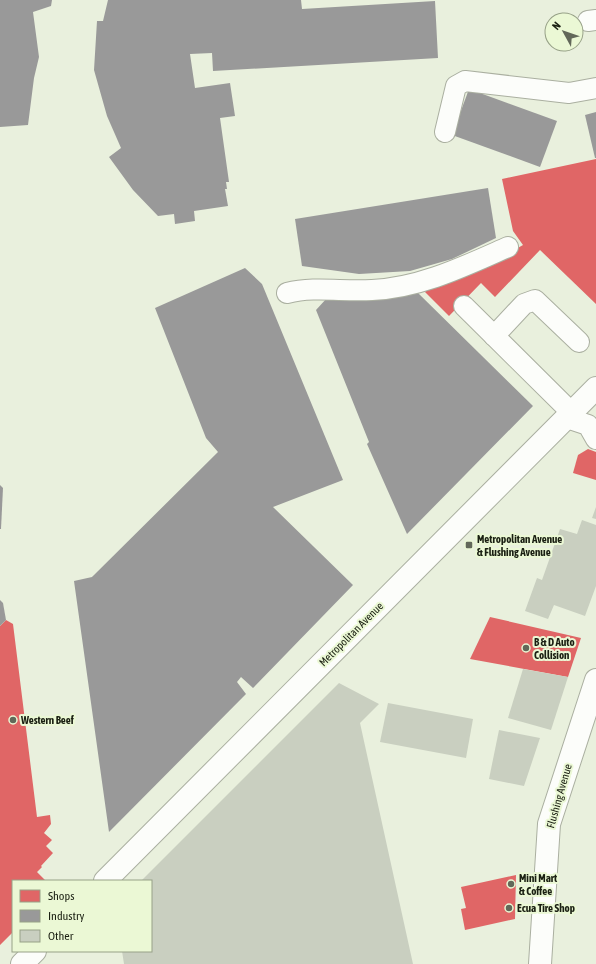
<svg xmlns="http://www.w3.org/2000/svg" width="596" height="964" font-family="'Asap Condensed',sans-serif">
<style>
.shops{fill:#e06666}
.industry{fill:#999}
.building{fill:#c9cfc0}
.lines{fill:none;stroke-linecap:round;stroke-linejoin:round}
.minor-casing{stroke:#aaafa0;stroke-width:22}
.major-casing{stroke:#aaafa0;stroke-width:24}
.minor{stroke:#fcfdfa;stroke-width:20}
.major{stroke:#fcfdfa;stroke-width:22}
.poi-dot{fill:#626859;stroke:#ebf8d5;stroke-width:1.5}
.labels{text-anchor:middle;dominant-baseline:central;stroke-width:4;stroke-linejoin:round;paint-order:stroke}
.poi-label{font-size:11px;font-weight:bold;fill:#1a1f12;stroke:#ebf8d5;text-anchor:start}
.street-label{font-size:11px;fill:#1a1f12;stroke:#ebf8d5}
</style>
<rect width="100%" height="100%" fill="#e9f0dd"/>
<g class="shops">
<path d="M 596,159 L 596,304 L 540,250 L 495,297 L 481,283 L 449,316 L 425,292 L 430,286 L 482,268 L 523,245 L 513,231 L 502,179 Z"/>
<path d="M 588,449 L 596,452 L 596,480 L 573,473 L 578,455 Z"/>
<path d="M 490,617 L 581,638 L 568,677 L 470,659 Z"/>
<path d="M 6,620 L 13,624 L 37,817 L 50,815 L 51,824 L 44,833 L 52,840 L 46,846 L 53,853 L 41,866 L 42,867 L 37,872 L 46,881 L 13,881 L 13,932 L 0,945 L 0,626 Z"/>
<path d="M 516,875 L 515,919 L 465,930 L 461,909 L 466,908 L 461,887 Z"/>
</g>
<g class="industry">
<path d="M 0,0 L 52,0 L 51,6 L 33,12 L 39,57 L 34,78 L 28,125 L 0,127 Z"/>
<path d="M 108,0 L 301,0 L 302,9 L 435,1 L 438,58 L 213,71 L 212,53 L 190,54 L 195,88 L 230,83 L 235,116 L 220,118 L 229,182 L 226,182 L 227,189 L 225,189 L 228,206 L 194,211 L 195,221 L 175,224 L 174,214 L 158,216 L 133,190 L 109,157 L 121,148 L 107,116 L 94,70 L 97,21 L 103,21 Z"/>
<path d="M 469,89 L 557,121 L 540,167 L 452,135 Z"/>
<path d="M 596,112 L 596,158 L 595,158 L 585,115 Z"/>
<path d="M 488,188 L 496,238 L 452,259 L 410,271 L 359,274 L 302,266 L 295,219 Z"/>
<path d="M 245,268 L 262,284 L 343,480 L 273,507 L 353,585 L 253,688 L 241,677 L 237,682 L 246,694 L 109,832 L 74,581 L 92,577 L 218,452 L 206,438 L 155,308 Z"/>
<path d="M 418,293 L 533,406 L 407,534 L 367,444 L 369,442 L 316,310 L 327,298 Z"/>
<path d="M 0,485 L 3,488 L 1,529 L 0,529 Z"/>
<path d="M 0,600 L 3,603 L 6,620 L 0,626 Z"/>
</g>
<g class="building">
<path d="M 596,507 L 596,519 L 592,518 Z"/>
<path d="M 582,520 L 596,525 L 596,586 L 585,616 L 554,605 L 548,619 L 525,611 L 537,578 L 542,580 L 560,529 L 577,534 Z"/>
<path d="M 523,669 L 568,677 L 551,730 L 508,718 Z"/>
<path d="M 339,683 L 379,704 L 360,723 L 413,964 L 124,964 L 122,951 L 151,951 L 151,881 L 141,881 Z"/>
<path d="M 388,703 L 473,719 L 466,758 L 380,742 Z"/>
<path d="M 499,730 L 540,738 L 524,786 L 489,779 Z"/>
</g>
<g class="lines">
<g class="minor-casing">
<g id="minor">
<path d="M 588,21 L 596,20"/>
<path d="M 445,132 L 456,86 L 465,81 L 569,93 L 596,88"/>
<path d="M 287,293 C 315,286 343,292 372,290 C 420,288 465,266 508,247"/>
<path d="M 464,306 L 571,412"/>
<path d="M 494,336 L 524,304 L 535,300 L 579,342"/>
<path d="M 567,418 L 588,425 L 596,439"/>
</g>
</g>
<g class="major-casing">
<g id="major">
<path d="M 105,881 L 596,388"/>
<path d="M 22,964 L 35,951"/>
<path d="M 540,964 L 549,824 L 596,680"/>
</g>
</g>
<use href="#minor" class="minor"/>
<use href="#major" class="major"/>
</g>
<g class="poi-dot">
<rect x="465" y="541" width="8" height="8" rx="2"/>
<circle cx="526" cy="648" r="4"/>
<circle cx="13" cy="720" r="4"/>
<circle cx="511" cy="884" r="4"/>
<circle cx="509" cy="908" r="4"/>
</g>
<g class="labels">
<g class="poi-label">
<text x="477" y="539">Metropolitan Avenue<tspan x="477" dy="13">&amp; Flushing Avenue</tspan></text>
<text x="534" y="642">B &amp; D Auto<tspan x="534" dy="13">Collision</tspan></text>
<text x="21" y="720">Western Beef</text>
<text x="519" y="878">Mini Mart<tspan x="519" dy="13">&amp; Coffee</tspan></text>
<text x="517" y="908">Ecua Tire Shop</text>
</g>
<g class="street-label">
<text transform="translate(351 634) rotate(-45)">Metropolitan Avenue</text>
<text transform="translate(559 796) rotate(-74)">Flushing Avenue</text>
</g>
</g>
<rect x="12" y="880" width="140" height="72" fill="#ebf8d5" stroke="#97a187"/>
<rect x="20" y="890" width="20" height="12" fill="#e06666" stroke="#97a187"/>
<text x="48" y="900" font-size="12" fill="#1a1f12">Shops</text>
<rect x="20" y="910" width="20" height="12" fill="#999999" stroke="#97a187"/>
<text x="48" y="920" font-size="12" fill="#1a1f12">Industry</text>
<rect x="20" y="930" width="20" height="12" fill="#c9cfc0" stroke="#97a187"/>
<text x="48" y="940" font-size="12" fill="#1a1f12">Other</text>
<g transform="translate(564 32) rotate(310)"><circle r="19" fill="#ebf8d5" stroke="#97a187"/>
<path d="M0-3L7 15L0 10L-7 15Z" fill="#626859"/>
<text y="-6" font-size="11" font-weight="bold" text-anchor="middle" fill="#1a1f12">N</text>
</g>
</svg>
